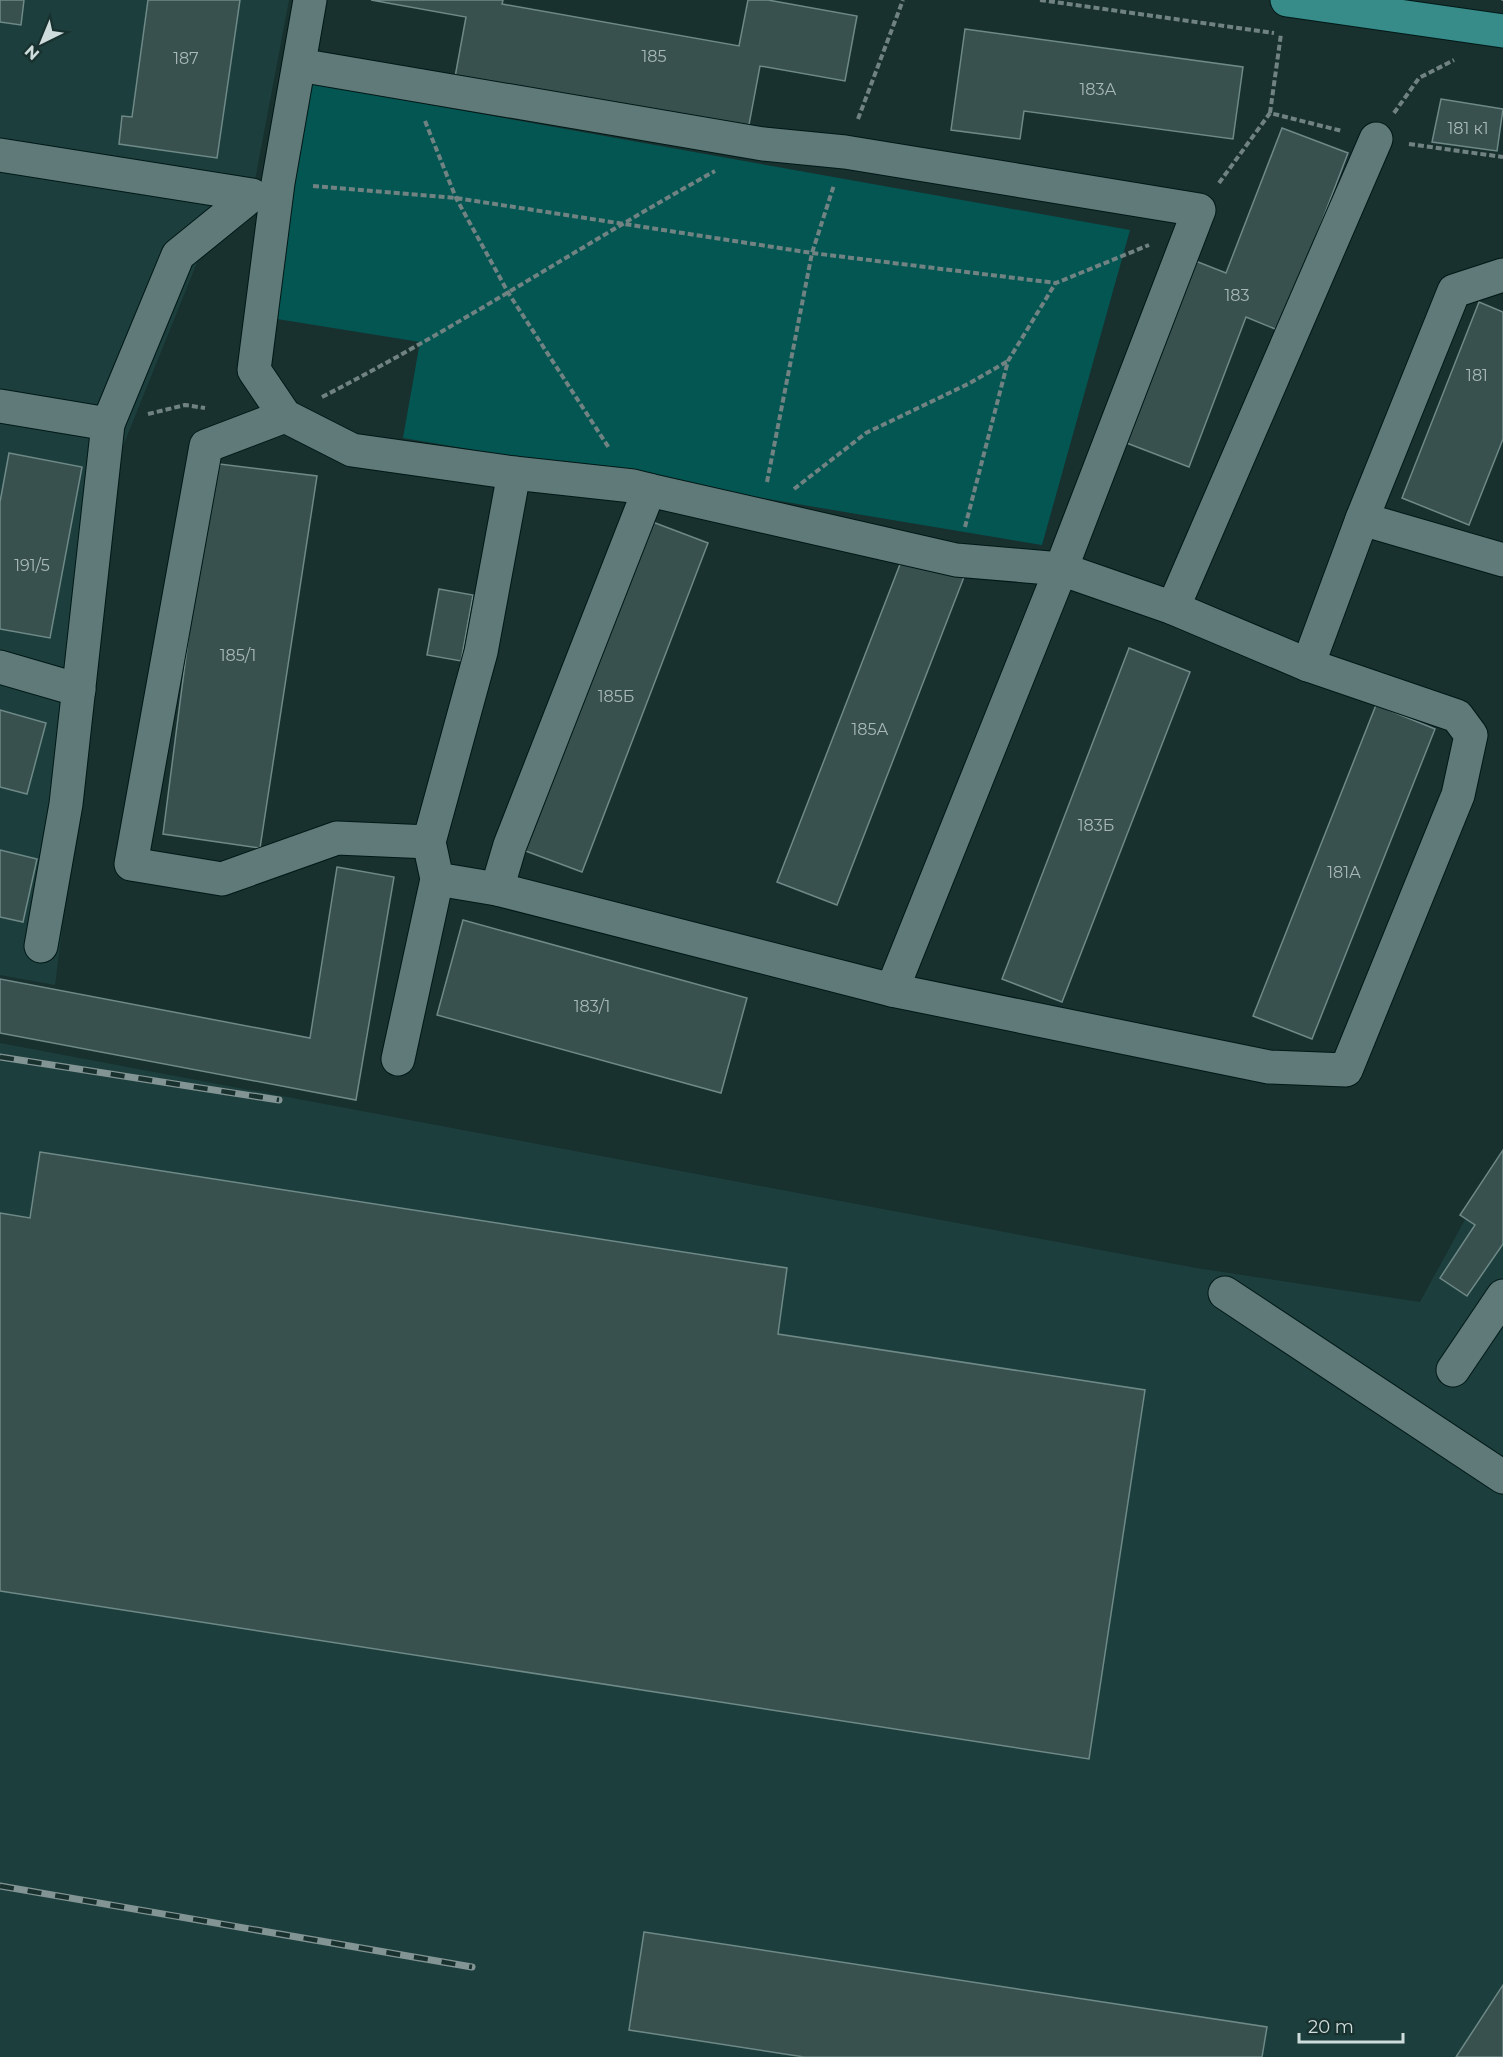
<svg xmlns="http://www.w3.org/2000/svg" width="1503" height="2057" font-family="Montserrat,sans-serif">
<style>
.built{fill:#1c3f3d}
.green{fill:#045653}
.building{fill:#38514f;stroke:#6e8987;stroke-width:1.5}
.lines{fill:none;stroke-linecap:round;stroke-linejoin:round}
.minor-casing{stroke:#011817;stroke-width:35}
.major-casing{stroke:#011817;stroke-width:35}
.path{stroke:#708382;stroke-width:4;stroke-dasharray:6 3;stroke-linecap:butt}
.minor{stroke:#5f7a78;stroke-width:33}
.major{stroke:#378b88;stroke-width:33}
.tram{stroke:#829493;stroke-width:1.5}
.rail-casing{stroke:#829493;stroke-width:7}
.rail{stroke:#18312f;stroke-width:4.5;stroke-dasharray:14;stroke-linecap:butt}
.labels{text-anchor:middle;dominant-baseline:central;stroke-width:4.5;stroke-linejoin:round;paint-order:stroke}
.number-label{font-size:16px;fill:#a8b9b8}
</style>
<rect width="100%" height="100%" fill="#18312f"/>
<g class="built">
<path d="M 0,0 L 289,0 L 247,222 L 198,260 L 123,446 L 55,985 L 0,975 Z"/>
<path d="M 0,1043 L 1196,1268 L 1420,1302 L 1503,1150 L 1503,2057 L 0,2057 Z"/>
</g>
<path class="green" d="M 308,83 L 1130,230 L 1042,545 L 403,438 L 420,342 L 271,318 Z"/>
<g class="building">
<path d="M 0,0 L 24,0 L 21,25 L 0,22 Z"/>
<path d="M 148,0 L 240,0 L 217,158 L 119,144 L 122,116 L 132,117 Z"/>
<path d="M 371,0 L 503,0 L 502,4 L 739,46 L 748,0 L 768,0 L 857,16 L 845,81 L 760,66 L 748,130 L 455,77 L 466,17 Z"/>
<path d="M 965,29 L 1243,67 L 1233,139 L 1024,111 L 1020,139 L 951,130 Z"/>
<path d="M 1441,99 L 1503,109 L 1497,151 L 1432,142 Z"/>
<path d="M 1282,128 L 1348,153 L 1280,331 L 1246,317 L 1189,467 L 1124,442 L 1193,260 L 1226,273 Z"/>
<path d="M 1479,302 L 1503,312 L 1503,439 L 1469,525 L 1402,498 Z"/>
<path d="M 9,453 L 82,467 L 50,638 L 0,629 L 0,502 Z"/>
<path d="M 211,463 L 317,476 L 260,848 L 163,834 Z"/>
<path d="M 650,521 L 708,543 L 582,872 L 523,850 Z"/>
<path d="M 904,554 L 964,577 L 837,905 L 777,882 Z"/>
<path d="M 439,589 L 473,595 L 461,661 L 427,655 Z"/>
<path d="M 1129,648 L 1190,672 L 1062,1002 L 1002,979 Z"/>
<path d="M 1376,705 L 1435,729 L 1312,1039 L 1253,1016 Z"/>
<path d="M 0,710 L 46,723 L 27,794 L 0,787 Z"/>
<path d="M 0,850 L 37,859 L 23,922 L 0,917 Z"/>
<path d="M 337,867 L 394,877 L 356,1100 L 0,1033 L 0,979 L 310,1038 Z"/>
<path d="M 463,920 L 747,998 L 721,1093 L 437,1015 Z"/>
<path d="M 1503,1150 L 1503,1244 L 1467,1296 L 1440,1278 L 1475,1225 L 1460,1215 Z"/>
<path d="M 40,1152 L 787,1268 L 778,1334 L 1145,1390 L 1089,1759 L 0,1591 L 0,1213 L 30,1218 Z"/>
<path d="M 644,1932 L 1267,2027 L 1262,2057 L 804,2057 L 629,2030 Z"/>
<path d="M 1503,1985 L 1503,2057 L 1456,2057 Z"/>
</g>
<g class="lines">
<g class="minor-casing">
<g id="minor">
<path d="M 310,0 L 278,183 L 254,370 L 285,416 L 352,450 L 514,473 L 633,486 L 649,490 L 510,845 L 497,889"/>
<path d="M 299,65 L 763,144 L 845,152 L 1199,210 L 1061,569 L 892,990"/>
<path d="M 0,155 L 252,195 L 178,255 L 108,424 L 0,406"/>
<path d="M 285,416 L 206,446 L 131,864 L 222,879 L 337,838 L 429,842 L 481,652 L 514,473"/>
<path d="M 649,490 L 956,560 L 1061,569 L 1173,608 L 1376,139"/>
<path d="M 1362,519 L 1503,560"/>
<path d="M 1308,665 L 1362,519 L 1454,291 L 1503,275"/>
<path d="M 0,667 L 79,690"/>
<path d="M 429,842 L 437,879 L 497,889 L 892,990 L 1269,1067 L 1346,1070 L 1458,795 L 1471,735 L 1457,716 L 1308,665 L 1173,608"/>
<path d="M 41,946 L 66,804 L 108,424"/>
<path d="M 398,1059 L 437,879"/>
<path d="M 1225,1293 L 1503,1477"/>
<path d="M 1453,1370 L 1503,1296"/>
</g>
</g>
<g class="major-casing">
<path id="major" d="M 1287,0 L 1503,31"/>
</g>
<g class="path">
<path d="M 1040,0 L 1274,33"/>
<path d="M 1270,113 L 1281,34"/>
<path d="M 1394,113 L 1419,78 L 1454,60"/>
<path d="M 858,119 L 903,0"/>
<path d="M 425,121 L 456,198 L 509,294 L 609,448"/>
<path d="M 1409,144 L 1503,157"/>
<path d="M 1219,183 L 1270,113 L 1342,131"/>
<path d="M 313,186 L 456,198 L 812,253 L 1056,283 L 1149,245"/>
<path d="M 322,397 C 457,328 583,244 715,171"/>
<path d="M 148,414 L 185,405 L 205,408"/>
<path d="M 767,482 L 812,253 L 834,185"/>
<path d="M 794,489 L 866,433 L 968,384 L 1008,361"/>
<path d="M 965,527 L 1008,361 L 1055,284"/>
</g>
<use href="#minor" class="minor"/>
<use href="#major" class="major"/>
<path class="tram" d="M 1502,0 L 1503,0"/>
<g class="rail-casing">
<g id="rail">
<path d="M 0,1057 L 279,1100"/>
<path d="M 0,1886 L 472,1967"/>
</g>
</g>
<use href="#rail" class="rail"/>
</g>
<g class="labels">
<g class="number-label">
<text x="654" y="56">185</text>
<text x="186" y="58">187</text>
<text x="1098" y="89">183А</text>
<text x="1468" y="128">181 к1</text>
<text x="1237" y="295">183</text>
<text x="1477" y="375">181</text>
<text x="32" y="565">191/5</text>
<text x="238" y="655">185/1</text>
<text x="616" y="696">185Б</text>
<text x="870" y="729">185А</text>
<text x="1096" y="825">183Б</text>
<text x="1344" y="872">181А</text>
<text x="592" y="1006">183/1</text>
</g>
</g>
<g transform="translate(42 42) rotate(223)" stroke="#18312f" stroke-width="4.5" paint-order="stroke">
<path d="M0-4.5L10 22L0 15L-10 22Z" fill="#cedcdb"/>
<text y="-9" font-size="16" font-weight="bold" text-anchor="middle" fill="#cedcdb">N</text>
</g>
<path d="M1299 2033v9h104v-9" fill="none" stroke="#cedcdb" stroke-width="3"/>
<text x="1308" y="2033" font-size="18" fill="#cedcdb" stroke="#18312f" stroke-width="4.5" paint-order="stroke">20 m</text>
</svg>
